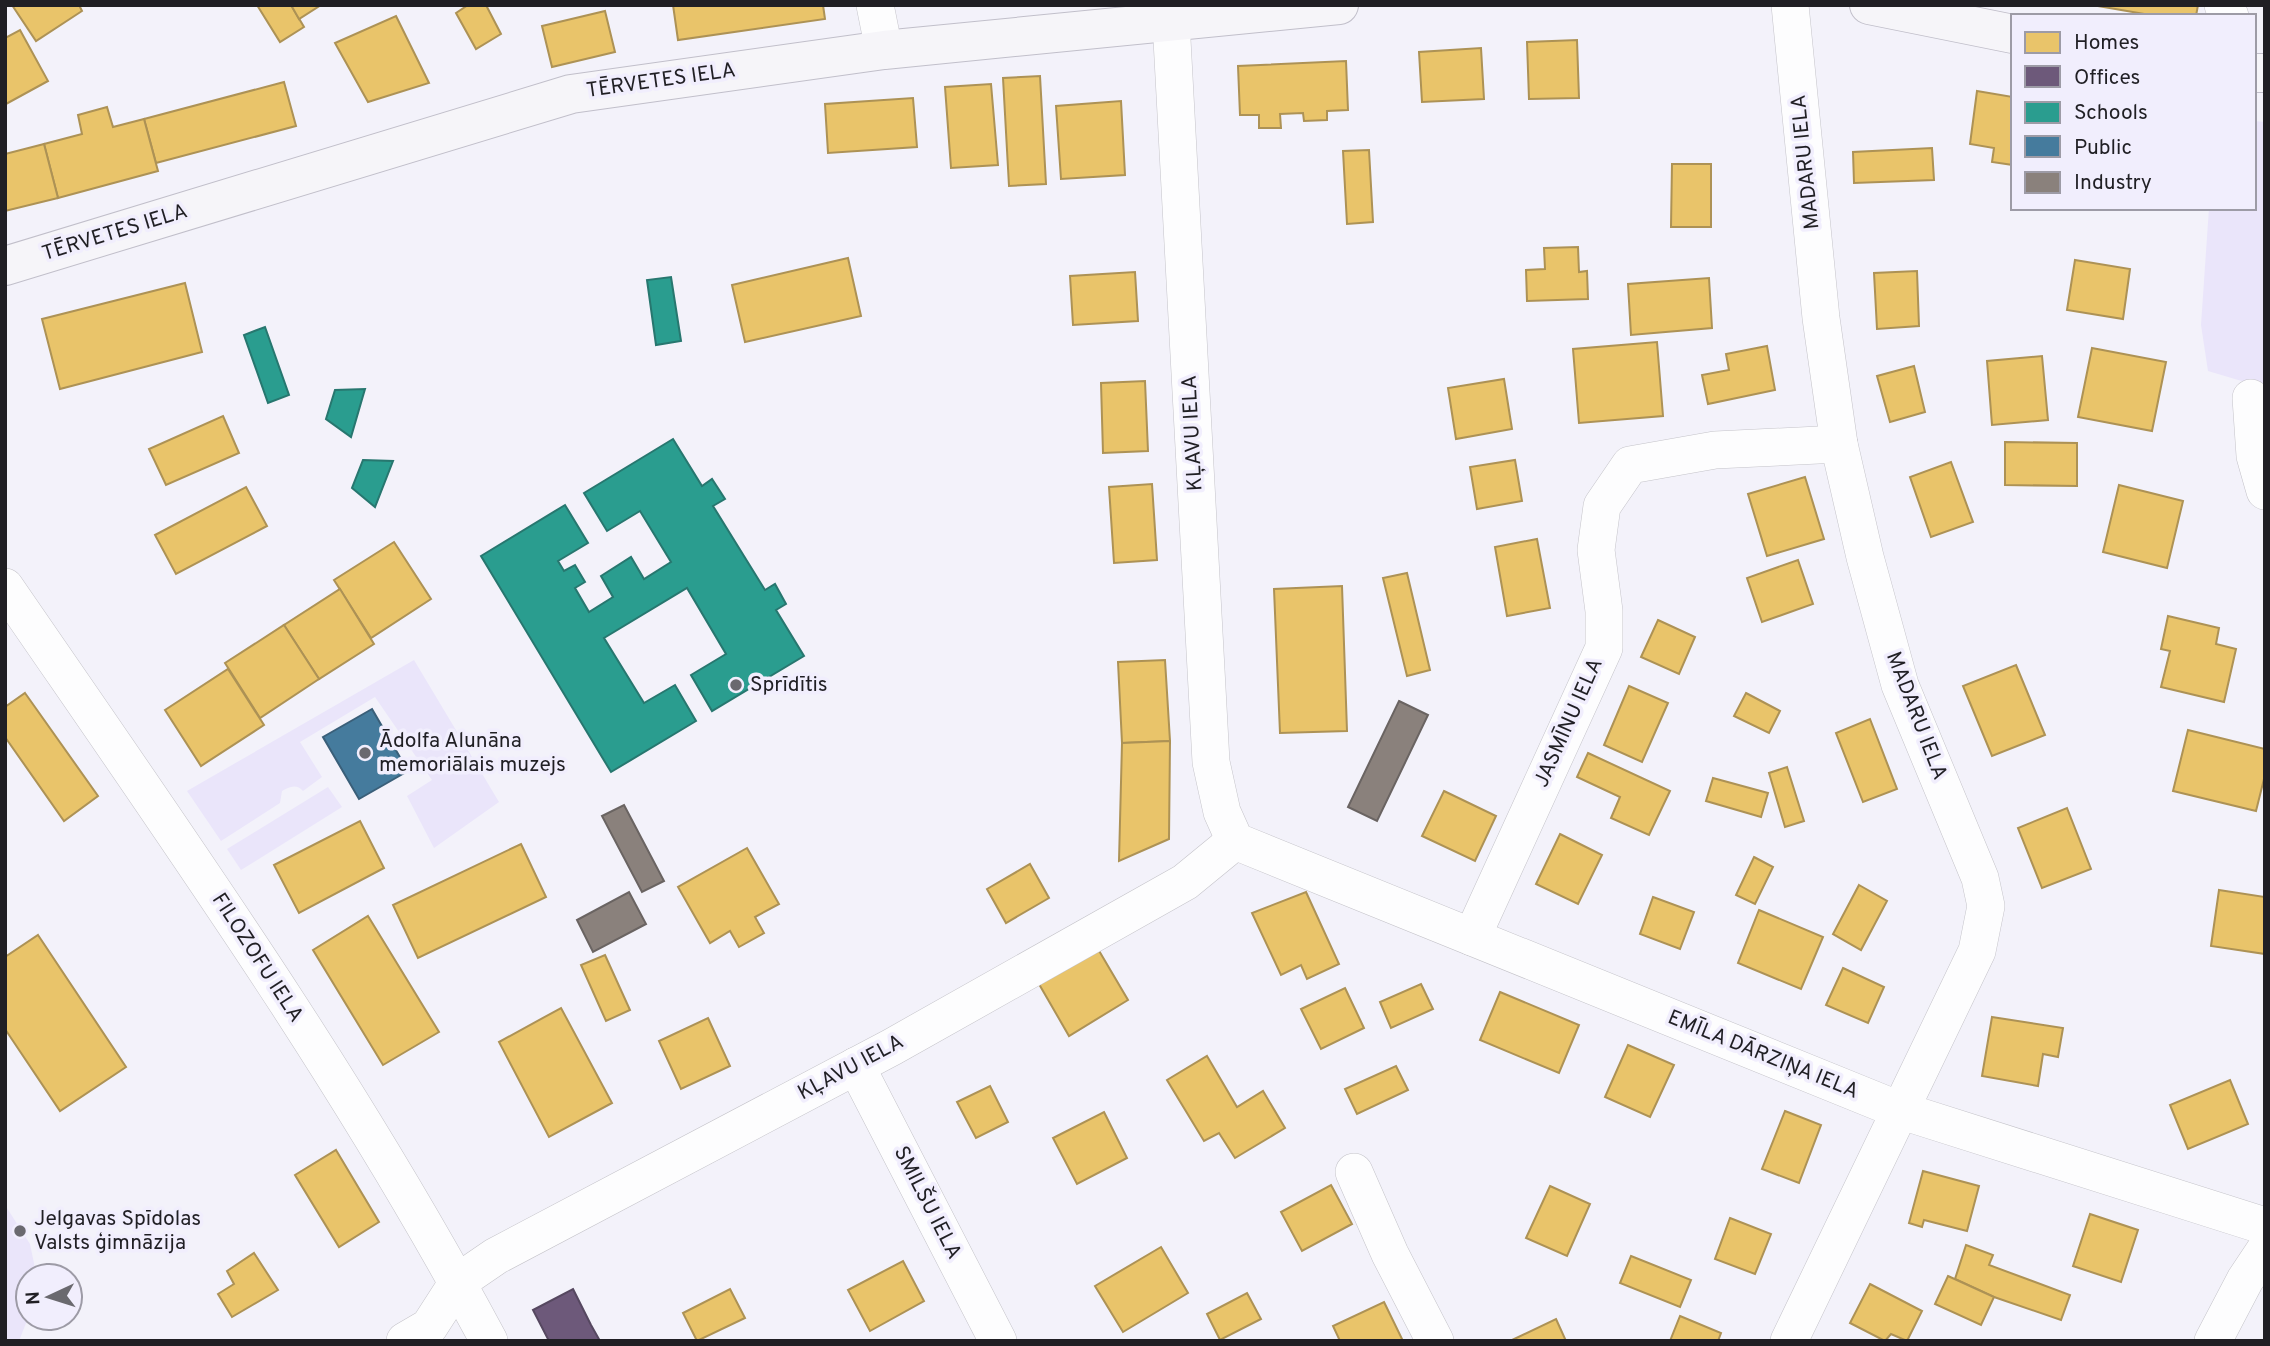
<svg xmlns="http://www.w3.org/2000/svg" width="2270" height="1346" font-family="Overpass,sans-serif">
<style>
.green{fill:#eae5fa}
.homes{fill:#e9c46a;stroke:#ad9255;stroke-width:2}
.offices{fill:#6d597a;stroke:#564860;stroke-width:2}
.schools{fill:#2a9d8f;stroke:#27776f;stroke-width:2}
.public{fill:#457b9d;stroke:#3a5f79;stroke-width:2}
.industry{fill:#8a817c;stroke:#6a6462;stroke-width:2}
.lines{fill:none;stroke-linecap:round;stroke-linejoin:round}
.minor-casing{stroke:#c4c3c9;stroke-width:38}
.major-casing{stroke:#c1bfca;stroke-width:40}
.minor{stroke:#fdfdfe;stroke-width:37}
.major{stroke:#f6f5f9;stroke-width:38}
.poi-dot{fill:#6a696f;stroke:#f1eefd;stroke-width:2.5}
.labels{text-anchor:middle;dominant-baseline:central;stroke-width:7;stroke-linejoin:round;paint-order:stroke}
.street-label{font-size:21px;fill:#201f24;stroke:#f1eefd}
.poi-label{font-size:21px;fill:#201f24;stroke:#f1eefd;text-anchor:start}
</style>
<rect width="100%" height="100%" fill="#f3f2fa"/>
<g class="green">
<path d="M 2254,121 L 2265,122 L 2265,388 L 2208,371 L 2201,325 L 2209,208 L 2254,208 Z"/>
<path d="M 414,660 L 499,802 L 434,848 L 407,796 L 432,780 L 375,697 L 300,742 L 322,777 L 303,791 C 297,783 288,787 282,791 L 280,803 L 221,841 L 187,791 Z"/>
<path d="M 328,787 L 342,807 L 241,870 L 227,849 Z"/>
<path d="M 5,1205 L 30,1244 L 36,1273 L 36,1276 L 28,1276 L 28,1318 L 19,1341 L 5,1341 Z"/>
</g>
<g class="homes">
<path d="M 12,5 L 79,5 L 82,11 L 36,41 Z"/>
<path d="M 257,5 L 291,5 L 304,27 L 280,42 Z"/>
<path d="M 291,5 L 321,5 L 299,19 Z"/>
<path d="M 468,5 L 486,5 L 501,34 L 476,49 L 456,13 Z"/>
<path d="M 673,5 L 823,5 L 825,19 L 678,40 Z"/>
<path d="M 2092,5 L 2198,5 L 2196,16 L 2156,16 Z"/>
<path d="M 605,11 L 615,52 L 552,67 L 542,26 Z"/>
<path d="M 396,16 L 429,83 L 368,102 L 335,43 Z"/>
<path d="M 20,30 L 48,81 L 6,104 L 5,38 Z"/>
<path d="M 1577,40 L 1579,98 L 1529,99 L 1527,42 Z"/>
<path d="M 1481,48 L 1484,99 L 1422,102 L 1419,52 Z"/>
<path d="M 1346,61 L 1348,110 L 1327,111 L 1327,120 L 1304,121 L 1303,113 L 1280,114 L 1281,128 L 1259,128 L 1259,115 L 1240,115 L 1238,66 Z"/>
<path d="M 1040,76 L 1046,184 L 1009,186 L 1003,78 Z"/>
<path d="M 284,82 L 296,126 L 156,163 L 144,119 Z"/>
<path d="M 991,84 L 998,165 L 951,168 L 945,87 Z"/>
<path d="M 1977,91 L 2013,97 L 2013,165 L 1992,162 L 1994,148 L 1970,144 Z"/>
<path d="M 913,98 L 917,147 L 828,153 L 825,104 Z"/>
<path d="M 1121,101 L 1125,175 L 1061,179 L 1056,106 Z"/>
<path d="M 107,107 L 113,127 L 144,119 L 158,171 L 58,198 L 44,144 L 82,134 L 78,115 Z"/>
<path d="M 44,144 L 58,198 L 5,211 L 5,154 Z"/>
<path d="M 1932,148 L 1934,180 L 1854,183 L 1853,152 Z"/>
<path d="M 1369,150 L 1373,222 L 1347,224 L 1343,151 Z"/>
<path d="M 1672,164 L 1711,164 L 1711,227 L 1671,227 Z"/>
<path d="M 1578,247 L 1579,272 L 1587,271 L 1588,299 L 1527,301 L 1526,270 L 1545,269 L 1544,248 Z"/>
<path d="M 848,258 L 861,316 L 745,342 L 732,285 Z"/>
<path d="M 2075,260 L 2130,269 L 2123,319 L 2067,310 Z"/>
<path d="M 1917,271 L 1919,326 L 1877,329 L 1874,273 Z"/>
<path d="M 1135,272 L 1138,321 L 1073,325 L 1070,276 Z"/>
<path d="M 1709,278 L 1712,328 L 1631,335 L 1628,284 Z"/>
<path d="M 185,283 L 202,352 L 60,389 L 42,319 Z"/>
<path d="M 1657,342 L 1663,416 L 1579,423 L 1573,349 Z"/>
<path d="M 1767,346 L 1775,390 L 1708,404 L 1702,375 L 1729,370 L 1726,354 Z"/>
<path d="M 2092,348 L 2166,362 L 2152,431 L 2078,417 Z"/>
<path d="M 2042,356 L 2048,420 L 1992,425 L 1987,361 Z"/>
<path d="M 1914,366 L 1925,412 L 1890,422 L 1877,376 Z"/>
<path d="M 1504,379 L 1512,429 L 1456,439 L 1448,388 Z"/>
<path d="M 1145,381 L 1148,451 L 1103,453 L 1101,383 Z"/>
<path d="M 223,416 L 239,453 L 166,485 L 149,449 Z"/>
<path d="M 2005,442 L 2077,443 L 2077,486 L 2005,485 Z"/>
<path d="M 1515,460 L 1522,501 L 1477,509 L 1470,467 Z"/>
<path d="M 1951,462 L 1973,522 L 1931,537 L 1910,477 Z"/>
<path d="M 1805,477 L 1824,539 L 1767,556 L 1748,494 Z"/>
<path d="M 1152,484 L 1157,560 L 1114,563 L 1109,487 Z"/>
<path d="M 2119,485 L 2183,501 L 2167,568 L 2103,552 Z"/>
<path d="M 246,487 L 267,526 L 176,574 L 155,535 Z"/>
<path d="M 1537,539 L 1550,608 L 1507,616 L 1495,547 Z"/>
<path d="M 394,542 L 431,599 L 371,638 L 334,580 Z"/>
<path d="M 1798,560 L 1813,604 L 1762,622 L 1747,578 Z"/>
<path d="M 1407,573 L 1430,670 L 1407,676 L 1383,578 Z"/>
<path d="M 1342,586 L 1347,731 L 1280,733 L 1274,589 Z"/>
<path d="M 340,589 L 374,644 L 319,679 L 284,625 Z"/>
<path d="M 2168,616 L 2219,628 L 2216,644 L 2236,649 L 2224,702 L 2161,687 L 2170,651 L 2161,649 Z"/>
<path d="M 1658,620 L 1695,637 L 1679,674 L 1641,657 Z"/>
<path d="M 284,625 L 319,679 L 260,718 L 225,663 Z"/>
<path d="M 1165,660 L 1170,741 L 1122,743 L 1118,662 Z"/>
<path d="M 2016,665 L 2045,735 L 1992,756 L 1963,686 Z"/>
<path d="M 228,669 L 264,725 L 201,766 L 165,710 Z"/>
<path d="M 1629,686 L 1668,703 L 1642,762 L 1604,745 Z"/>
<path d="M 25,693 L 98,796 L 64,821 L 5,737 L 5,707 Z"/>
<path d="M 1746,693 L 1780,711 L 1769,733 L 1734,716 Z"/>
<path d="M 1870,719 L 1897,789 L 1863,802 L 1836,733 Z"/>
<path d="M 2188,730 L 2265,749 L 2265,775 L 2256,811 L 2173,791 Z"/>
<path d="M 1170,741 L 1169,839 L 1119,861 L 1122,743 Z"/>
<path d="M 1588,753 L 1670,791 L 1649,835 L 1611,818 L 1620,797 L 1577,777 Z"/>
<path d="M 1787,767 L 1804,821 L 1785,827 L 1769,773 Z"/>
<path d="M 1713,778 L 1768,793 L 1761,817 L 1706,801 Z"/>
<path d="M 1444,791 L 1496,816 L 1475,861 L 1422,836 Z"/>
<path d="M 2067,808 L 2091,869 L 2042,888 L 2018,828 Z"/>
<path d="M 360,821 L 384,868 L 299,913 L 274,865 Z"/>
<path d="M 1560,834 L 1602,855 L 1578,904 L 1536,884 Z"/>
<path d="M 521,844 L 546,897 L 418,958 L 393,905 Z"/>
<path d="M 747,848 L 779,904 L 755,917 L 764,933 L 739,947 L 730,931 L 710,943 L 678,887 Z"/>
<path d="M 1754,857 L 1773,867 L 1755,904 L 1736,895 Z"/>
<path d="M 1030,864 L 1049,898 L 1006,923 L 987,889 Z"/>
<path d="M 1859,885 L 1887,901 L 1861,950 L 1833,934 Z"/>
<path d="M 2219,890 L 2265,897 L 2265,954 L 2211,946 Z"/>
<path d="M 1306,892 L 1339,964 L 1307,979 L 1301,965 L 1281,975 L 1252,913 Z"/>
<path d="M 1653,897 L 1694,912 L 1680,949 L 1640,934 Z"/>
<path d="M 1759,910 L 1823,937 L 1801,989 L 1738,963 Z"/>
<path d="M 368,916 L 439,1032 L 383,1065 L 313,950 Z"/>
<path d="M 38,935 L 126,1067 L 60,1111 L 5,1029 L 5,957 Z"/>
<path d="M 1098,949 L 1128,1000 L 1069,1036 L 1039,984 Z"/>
<path d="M 605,955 L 630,1010 L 606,1021 L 581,965 Z"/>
<path d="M 1843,968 L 1884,987 L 1868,1023 L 1826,1005 Z"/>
<path d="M 1421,984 L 1433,1009 L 1391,1028 L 1380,1002 Z"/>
<path d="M 1345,988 L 1364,1028 L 1321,1049 L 1301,1009 Z"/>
<path d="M 1500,992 L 1579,1025 L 1559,1073 L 1480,1040 Z"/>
<path d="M 561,1008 L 612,1103 L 549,1137 L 499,1042 Z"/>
<path d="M 1992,1017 L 2063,1028 L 2058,1057 L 2043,1054 L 2038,1086 L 1982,1076 Z"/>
<path d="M 708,1018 L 730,1066 L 681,1089 L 659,1041 Z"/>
<path d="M 1628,1045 L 1674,1065 L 1650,1117 L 1605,1097 Z"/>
<path d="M 1207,1056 L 1237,1107 L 1263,1091 L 1285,1128 L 1235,1158 L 1219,1133 L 1204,1141 L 1167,1080 Z"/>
<path d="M 1396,1066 L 1408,1090 L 1357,1114 L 1345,1089 Z"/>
<path d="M 2230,1080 L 2248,1124 L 2188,1149 L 2170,1105 Z"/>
<path d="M 990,1086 L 1008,1122 L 976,1138 L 957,1102 Z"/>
<path d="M 1785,1111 L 1821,1125 L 1799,1183 L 1762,1169 Z"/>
<path d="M 1104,1112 L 1127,1158 L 1077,1184 L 1053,1138 Z"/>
<path d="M 336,1150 L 379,1222 L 339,1247 L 295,1175 Z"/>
<path d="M 1923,1171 L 1979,1186 L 1967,1231 L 1924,1220 L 1922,1227 L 1909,1223 Z"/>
<path d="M 1331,1185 L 1352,1224 L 1302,1251 L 1281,1212 Z"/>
<path d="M 1550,1186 L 1590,1204 L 1567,1256 L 1526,1238 Z"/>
<path d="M 2090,1214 L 2138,1230 L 2121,1282 L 2073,1266 Z"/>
<path d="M 1730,1218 L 1771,1234 L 1755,1274 L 1715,1259 Z"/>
<path d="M 1966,1245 L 1993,1255 L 1989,1265 L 2070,1295 L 2061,1320 L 1994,1297 L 1955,1279 Z"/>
<path d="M 1161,1247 L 1188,1293 L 1123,1332 L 1095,1286 Z"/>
<path d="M 254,1253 L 278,1290 L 232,1317 L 218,1294 L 234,1284 L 227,1271 Z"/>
<path d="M 1631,1256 L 1691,1280 L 1680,1307 L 1620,1283 Z"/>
<path d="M 903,1261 L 924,1301 L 870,1331 L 848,1290 Z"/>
<path d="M 1948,1276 L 1994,1297 L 1981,1325 L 1935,1304 Z"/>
<path d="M 1870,1284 L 1922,1311 L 1907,1341 L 1891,1334 L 1885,1341 L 1850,1323 Z"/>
<path d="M 730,1289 L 745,1318 L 697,1341 L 683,1313 Z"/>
<path d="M 1247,1293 L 1261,1319 L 1220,1340 L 1207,1314 Z"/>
<path d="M 1384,1302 L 1403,1341 L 1340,1341 L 1333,1326 Z"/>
<path d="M 1680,1316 L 1721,1333 L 1718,1341 L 1670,1341 Z"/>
<path d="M 1556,1319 L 1566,1341 L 1510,1341 Z"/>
</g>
<path class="offices" d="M 573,1289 L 591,1325 L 600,1341 L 549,1341 L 533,1310 Z"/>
<g class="schools">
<path d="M 671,277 L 681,341 L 656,345 L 647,280 Z"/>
<path d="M 265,327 L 289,395 L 268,403 L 244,335 Z"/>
<path d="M 365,389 L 351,437 L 326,419 L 335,390 Z"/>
<path d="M 673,439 L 702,486 L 712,479 L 725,499 L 713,506 L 765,590 L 775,584 L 786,604 L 776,610 L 804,656 L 712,711 L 691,675 L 726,654 L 687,588 L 604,638 L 644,703 L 675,685 L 696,721 L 611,772 L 481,556 L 565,505 L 588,543 L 558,561 L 564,571 L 575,565 L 585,582 L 575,588 L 589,612 L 613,597 L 601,576 L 631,557 L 644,579 L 671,562 L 640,511 L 607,531 L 584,493 Z"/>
<path d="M 363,460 L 393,461 L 375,507 L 352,488 Z"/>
</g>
<path class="public" d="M 372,709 L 408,771 L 359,799 L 323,737 Z"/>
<g class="industry">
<path d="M 1399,701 L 1428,715 L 1377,821 L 1348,807 Z"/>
<path d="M 624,805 L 664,881 L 642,892 L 602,816 Z"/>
<path d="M 629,892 L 646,924 L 593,952 L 577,920 Z"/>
</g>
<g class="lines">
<g class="minor-casing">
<g id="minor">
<path d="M 875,5 L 884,50"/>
<path d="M 2223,5 L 2230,16"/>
<path d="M 1171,21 L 1211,762 L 1222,812 L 1235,841 L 1899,1110 L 2265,1226"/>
<path d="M 2251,398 L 2255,456 L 2265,491"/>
<path d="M 5,587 C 174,833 348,1077 489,1341"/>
<path d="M 1472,937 L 1604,648 L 1604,611 L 1596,550 L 1602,506 L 1630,465 L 1715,450 L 1839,444"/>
<path d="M 856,1066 L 998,1341"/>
<path d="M 1354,1172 L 1390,1254 L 1435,1341"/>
<path d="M 405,1341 L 429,1327 L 458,1282 L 496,1256 L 892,1047 L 1185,882 L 1235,841"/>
<path d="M 1789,1341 L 1977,951 L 1986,906 L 1980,878 L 1900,685 L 1865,557 L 1839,444 L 1821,318 L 1790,5"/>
<path d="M 2213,1341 L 2245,1280 L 2265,1250"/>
</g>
</g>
<g class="major-casing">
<g id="major">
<path d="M 1869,5 L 2013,34"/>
<path d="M 2254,73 L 2265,73"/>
<path d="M 5,266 L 571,94 L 884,50 L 1339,5"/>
</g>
</g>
<use href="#minor" class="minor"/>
<use href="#major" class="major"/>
</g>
<g class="poi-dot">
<circle cx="736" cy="685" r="7"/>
<circle cx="365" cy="753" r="7"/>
<circle cx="20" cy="1231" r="7"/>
</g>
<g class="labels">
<g class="street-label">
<text transform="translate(661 81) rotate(-8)">TĒRVETES IELA</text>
<text transform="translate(1806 162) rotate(-96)">MADARU IELA</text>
<text transform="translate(115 233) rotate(-17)">TĒRVETES IELA</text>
<text transform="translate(1193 433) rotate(-93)">KĻAVU IELA</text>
<text transform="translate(1916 716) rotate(69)">MADARU IELA</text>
<text transform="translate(1569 723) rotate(-66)">JASMĪNU IELA</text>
<text transform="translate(257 958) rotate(57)">FILOZOFU IELA</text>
<text transform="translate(1763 1055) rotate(22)">EMĪLA DĀRZIŅA IELA</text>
<text transform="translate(851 1068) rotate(-28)">KĻAVU IELA</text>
<text transform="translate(927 1203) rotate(63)">SMILŠU IELA</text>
</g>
<g class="poi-label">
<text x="750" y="685">Sprīdītis</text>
<text x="379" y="741">Ādolfa Alunāna<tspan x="379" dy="24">memoriālais muzejs</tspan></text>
<text x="34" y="1219">Jelgavas Spīdolas<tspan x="34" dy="24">Valsts ģimnāzija</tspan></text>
</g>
</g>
<rect width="2270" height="1346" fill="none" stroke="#201f24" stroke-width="14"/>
<rect x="2011" y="14" width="245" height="196" fill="#f1eefd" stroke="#9d9ba6" stroke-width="2"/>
<rect x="2025" y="32" width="35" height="21" fill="#e9c46a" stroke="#9d9ba6" stroke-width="2"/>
<text x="2074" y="49" font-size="21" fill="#201f24">Homes</text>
<rect x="2025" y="66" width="35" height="21" fill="#6d597a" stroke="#9d9ba6" stroke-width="2"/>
<text x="2074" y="84" font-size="21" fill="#201f24">Offices</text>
<rect x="2025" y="102" width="35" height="21" fill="#2a9d8f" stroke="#9d9ba6" stroke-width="2"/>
<text x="2074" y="119" font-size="21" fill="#201f24">Schools</text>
<rect x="2025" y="136" width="35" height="21" fill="#457b9d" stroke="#9d9ba6" stroke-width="2"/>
<text x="2074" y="154" font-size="21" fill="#201f24">Public</text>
<rect x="2025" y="172" width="35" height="21" fill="#8a817c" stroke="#9d9ba6" stroke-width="2"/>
<text x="2074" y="189" font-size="21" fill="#201f24">Industry</text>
<g transform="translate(49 1297) rotate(266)"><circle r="33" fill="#f1eefd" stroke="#9d9ba6" stroke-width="2"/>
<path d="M0-5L12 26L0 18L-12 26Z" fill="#6a696f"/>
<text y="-10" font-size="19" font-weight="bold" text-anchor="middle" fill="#201f24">N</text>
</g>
</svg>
